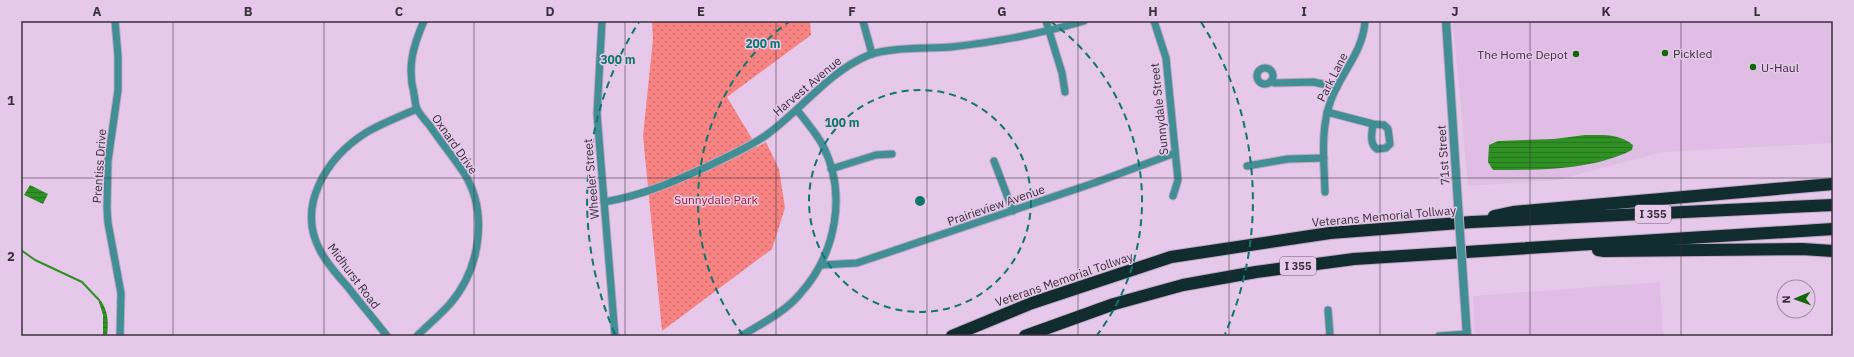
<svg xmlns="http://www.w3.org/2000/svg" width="1854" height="357" font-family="'IBM Plex Sans',sans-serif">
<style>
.built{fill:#dfbde4}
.park{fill:url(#park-dots)}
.water{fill:url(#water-rules)}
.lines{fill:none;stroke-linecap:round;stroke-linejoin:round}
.stream{stroke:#2f9024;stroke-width:2}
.minor-casing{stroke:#c0a7c4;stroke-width:9}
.tertiary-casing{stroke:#c0a7c4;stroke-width:10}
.motorway-casing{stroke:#c0a7c4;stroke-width:14}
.minor{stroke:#418e94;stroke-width:7}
.tertiary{stroke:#418e94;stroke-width:8}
.motorway{stroke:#102c2e;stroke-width:12}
.tertiary-bridge-casing{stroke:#c0a7c4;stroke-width:10;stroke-linecap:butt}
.tertiary-bridge{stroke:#418e94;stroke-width:8}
.grid{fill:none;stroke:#3a2f3c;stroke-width:1;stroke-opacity:0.55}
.ring{fill:none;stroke:#0f766e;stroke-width:2;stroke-dasharray:7 5}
.poi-dot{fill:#14680a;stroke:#e6c9ea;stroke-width:1.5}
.labels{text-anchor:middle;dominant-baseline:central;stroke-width:3;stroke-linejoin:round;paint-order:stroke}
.shield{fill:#e6c9ea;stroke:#6e5d70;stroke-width:1}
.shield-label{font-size:11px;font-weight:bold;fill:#3a2f3c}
.poi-label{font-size:12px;fill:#3a2f3c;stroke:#e6c9ea;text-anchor:start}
.street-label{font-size:12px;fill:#3a2f3c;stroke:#e6c9ea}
.park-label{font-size:12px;fill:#9c212c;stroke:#e6c9ea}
.centre{fill:#0f766e;stroke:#e6c9ea;stroke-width:2}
.ring-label{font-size:12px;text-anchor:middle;font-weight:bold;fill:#0f766e;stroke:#e6c9ea;stroke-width:3;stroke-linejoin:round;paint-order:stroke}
.neatline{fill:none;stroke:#3a2f3c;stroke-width:1.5}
.grid-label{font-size:13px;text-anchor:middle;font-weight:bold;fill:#3a2f3c}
</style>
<defs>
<pattern id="park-dots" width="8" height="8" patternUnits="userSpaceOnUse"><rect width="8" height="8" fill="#f78483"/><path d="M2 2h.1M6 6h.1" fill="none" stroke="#c96c6c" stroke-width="1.8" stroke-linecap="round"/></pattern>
<pattern id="water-rules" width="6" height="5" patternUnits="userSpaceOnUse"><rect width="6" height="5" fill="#2f9024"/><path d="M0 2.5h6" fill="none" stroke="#297620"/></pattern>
</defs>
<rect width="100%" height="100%" fill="#e6c9ea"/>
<g class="built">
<path d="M 1453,21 L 1833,21 L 1833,143 L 1663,152 L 1557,180 L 1468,186 Z"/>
<path d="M 1660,282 L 1663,336 L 1475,336 L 1473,296 Z"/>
</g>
<path class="park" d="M 652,21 L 810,21 L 811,35 L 727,97 L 757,147 L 766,142 L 779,169 L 785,208 L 772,249 L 662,331 L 643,136 L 653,39 Z"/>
<g class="water">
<path d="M 1585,135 C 1602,135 1619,133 1633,145 L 1632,150 C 1592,170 1542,170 1498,170 L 1493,170 L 1488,162 L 1489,145 L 1498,141 L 1554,139 Z"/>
<path d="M 30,185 L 48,194 L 43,204 L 24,195 Z"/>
<path d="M 97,296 C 108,308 109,320 107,336 L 103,336 L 103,315 Z"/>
</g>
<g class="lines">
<path class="stream" d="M 21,250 L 35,260 L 82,282 L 98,299"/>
<g class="minor-casing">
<g id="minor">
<path d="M 115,21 L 118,56 L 118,90 L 108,161 L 107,208 L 108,223 L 121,293 L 120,336"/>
<path d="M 602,21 L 597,114 L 615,336"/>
<path d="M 863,21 L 872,54"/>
<path d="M 1046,21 L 1062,73 L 1065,92"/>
<path d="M 1154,21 L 1166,58 L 1178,180 L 1173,196"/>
<circle cx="1265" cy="76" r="8"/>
<path d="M 1271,81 L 1275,83 L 1313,82 L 1337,87"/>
<path d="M 1327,112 L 1373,124 C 1372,132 1369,144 1377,149 L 1386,148 L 1390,144 L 1388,129 L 1384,125 L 1373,124"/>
<path d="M 994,161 L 1013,211"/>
<path d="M 1247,166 L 1288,159 L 1324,158"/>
<path d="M 831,169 L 876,155 L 892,154"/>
<path d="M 1325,192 C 1324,162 1320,129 1331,100 C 1341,72 1363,53 1365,21"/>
<path d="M 604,202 C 640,196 671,183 704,168 C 725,158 746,149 765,136 C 803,109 826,73 869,55 C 888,47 929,49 951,47 C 996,42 1040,34 1084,21"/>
<path d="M 821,265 L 857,263 L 1097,182 L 1175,153"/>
<path d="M 1328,310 L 1330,336"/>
<path d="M 387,336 C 374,319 360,303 347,286 C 338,276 328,265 321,252 C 295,206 327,157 367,132 C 383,123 400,116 417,109"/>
<path d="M 417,336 C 428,325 440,315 450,304 C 480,269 489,213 464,173 C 453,157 441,142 430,126 C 426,121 420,115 417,109 C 415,105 415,99 414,94 C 407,67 413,46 424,21"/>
<path d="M 741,336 C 761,324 785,312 800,294 C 836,254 848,193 822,144 C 815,132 806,121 797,110"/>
<path d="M 1439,336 L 1467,334"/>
</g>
</g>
<g class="tertiary-casing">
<g id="tertiary">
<path d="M 1446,21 L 1458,204"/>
<path d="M 1463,277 L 1467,336"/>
</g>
</g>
<g class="motorway-casing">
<g id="motorway">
<path d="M 1494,216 L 1513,212 L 1833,184"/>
<path d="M 1598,250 L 1604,251 L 1802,249 L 1833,251"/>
<path d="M 952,336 L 1032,303 L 1171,257 L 1330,233 L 1472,222 L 1833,205"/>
<path d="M 1025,336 L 1114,304 L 1183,285 L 1256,272 L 1354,259 L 1833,229"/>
</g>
</g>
<use href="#minor" class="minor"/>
<use href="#tertiary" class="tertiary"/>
<use href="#motorway" class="motorway"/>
<g class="tertiary-bridge-casing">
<path id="tertiary-bridge" d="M 1458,204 L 1463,277"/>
</g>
<use href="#tertiary-bridge" class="tertiary-bridge"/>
</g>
<path class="grid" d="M 173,21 L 173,336M 324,21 L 324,336M 474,21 L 474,336M 625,21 L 625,336M 776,21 L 776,336M 927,21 L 927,336M 1078,21 L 1078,336M 1229,21 L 1229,336M 1380,21 L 1380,336M 1530,21 L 1530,336M 1681,21 L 1681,336M 21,178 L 1833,178"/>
<g class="ring">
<circle cx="920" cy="201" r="111"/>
<path d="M743 335A222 222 0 0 1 790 21M1050 21A222 222 0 0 1 1097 335"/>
<path d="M615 334A333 333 0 0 1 639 22M1201 22A333 333 0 0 1 1225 334"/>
</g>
<g class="poi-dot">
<circle cx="1665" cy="53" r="4"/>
<circle cx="1576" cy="54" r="4"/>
<circle cx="1753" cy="67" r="4"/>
</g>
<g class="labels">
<g class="shield">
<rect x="1635" y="205" width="36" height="18" rx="3"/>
<rect x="1280" y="257" width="36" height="18" rx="3"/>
</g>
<g class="shield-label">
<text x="1653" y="214">I 355</text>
<text x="1298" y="266">I 355</text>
</g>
<g class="poi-label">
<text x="1673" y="53">Pickled</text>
<text x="1568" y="54" text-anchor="end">The Home Depot</text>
<text x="1761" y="67">U-Haul</text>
</g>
<g class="street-label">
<text transform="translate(1332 77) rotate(-63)">Park Lane</text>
<text transform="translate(807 86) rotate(-40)">Harvest Avenue</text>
<text transform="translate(1159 109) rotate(-96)">Sunnydale Street</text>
<text transform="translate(455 144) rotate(55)">Oxnard Drive</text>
<text transform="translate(1443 155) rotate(-94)">71st Street</text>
<text transform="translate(99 166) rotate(-86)">Prentiss Drive</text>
<text transform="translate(591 179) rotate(-95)">Wheeler Street</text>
<text transform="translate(996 205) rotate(-19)">Prairieview Avenue</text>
<text transform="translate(1384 216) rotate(-5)">Veterans Memorial Tollway</text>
<text transform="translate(354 276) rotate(53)">Midhurst Road</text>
<text transform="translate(1064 279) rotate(-19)">Veterans Memorial Tollway</text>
</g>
<g class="park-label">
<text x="716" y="199">Sunnydale Park</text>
</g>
</g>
<circle cx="920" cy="201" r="6" class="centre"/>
<g class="ring-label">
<text x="763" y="48">200 m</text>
<text x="618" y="64">300 m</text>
<text x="842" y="127">100 m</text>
</g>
<rect width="1854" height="357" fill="none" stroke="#e6c9ea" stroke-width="44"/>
<g transform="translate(1796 299) rotate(268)"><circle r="19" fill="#e6c9ea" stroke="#a18ba4"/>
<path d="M0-3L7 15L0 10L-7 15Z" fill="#14680a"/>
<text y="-6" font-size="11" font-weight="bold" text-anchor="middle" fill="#3a2f3c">N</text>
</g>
<rect x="22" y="22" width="1810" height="313" class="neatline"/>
<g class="grid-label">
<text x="97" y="16">A</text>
<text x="248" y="16">B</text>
<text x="399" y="16">C</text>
<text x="550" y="16">D</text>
<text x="701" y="16">E</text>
<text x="852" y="16">F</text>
<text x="1002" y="16">G</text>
<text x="1153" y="16">H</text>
<text x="1304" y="16">I</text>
<text x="1455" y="16">J</text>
<text x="1606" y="16">K</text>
<text x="1757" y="16">L</text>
<text x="11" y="105">1</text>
<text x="11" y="261">2</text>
</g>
</svg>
